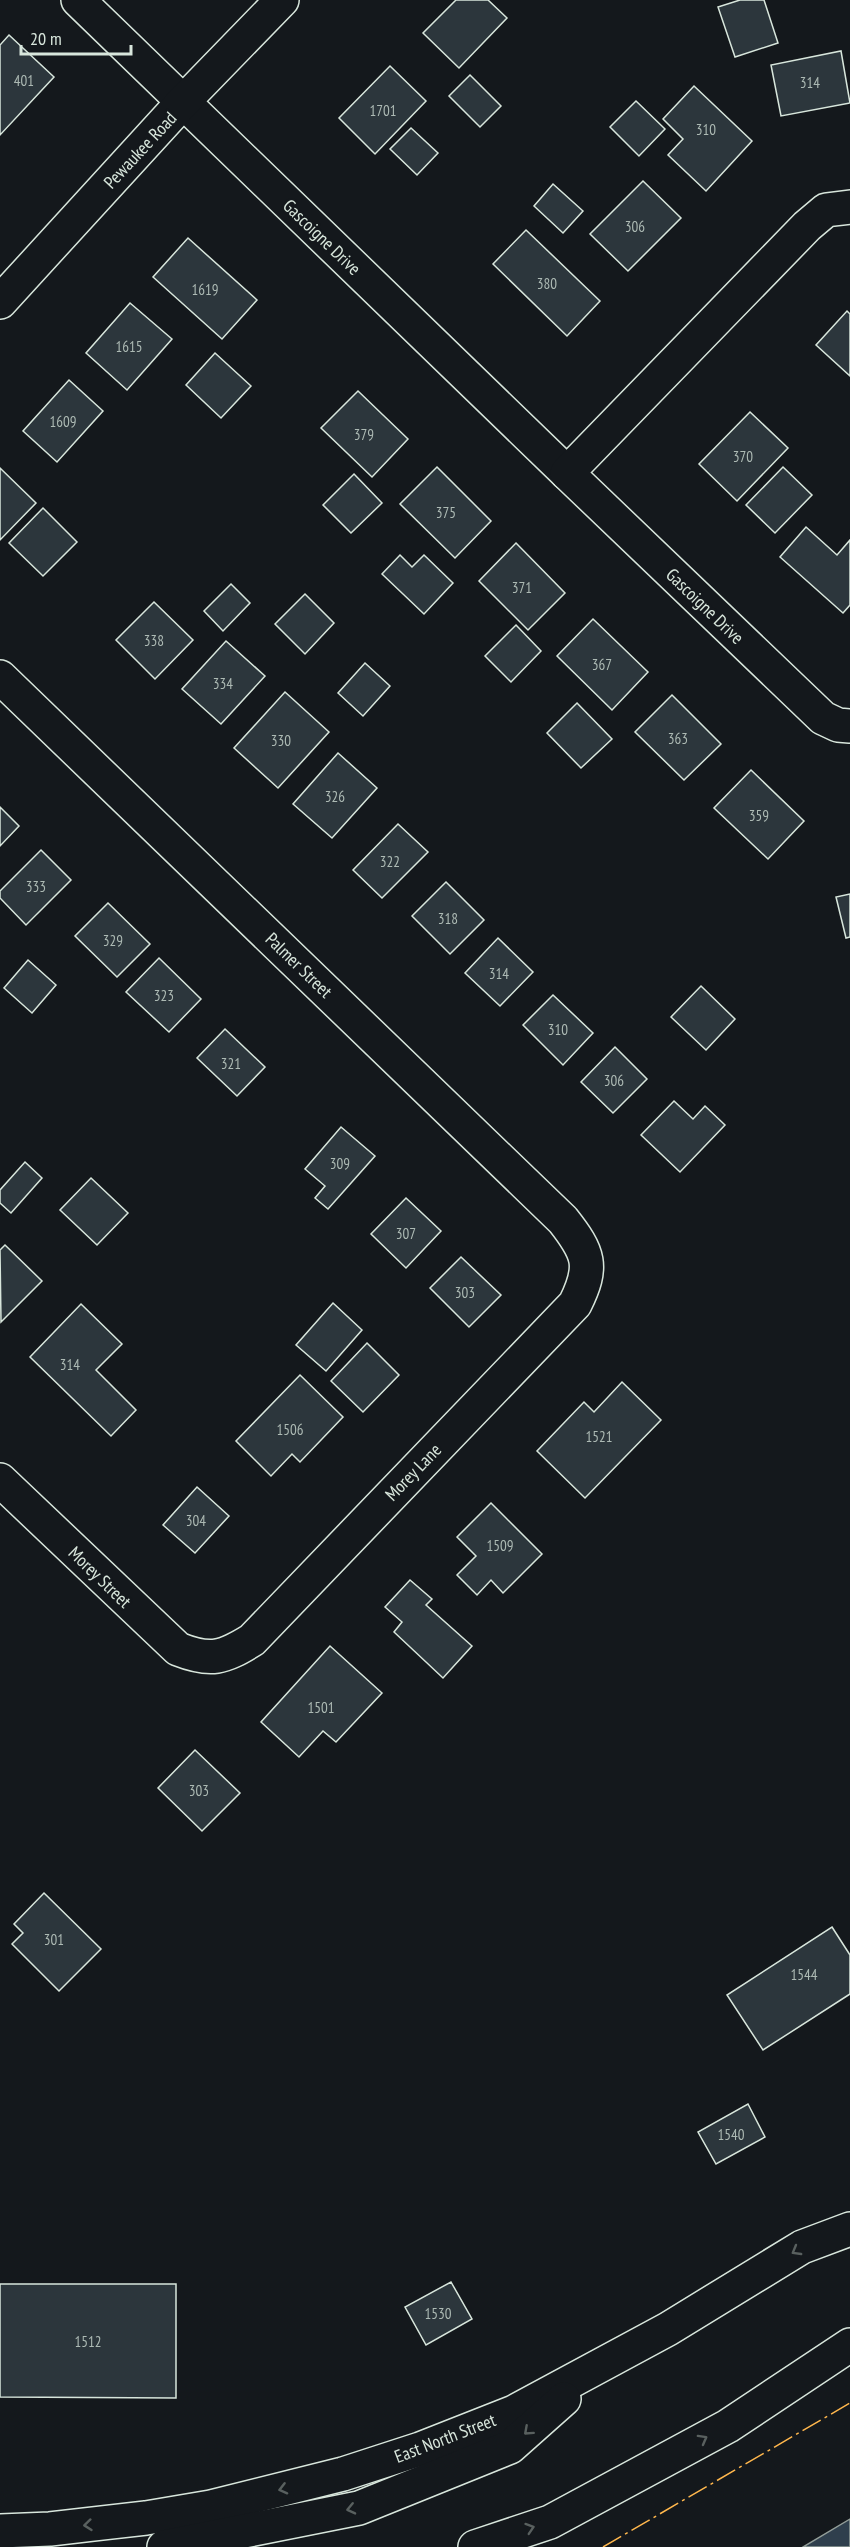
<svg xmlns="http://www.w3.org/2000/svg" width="850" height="2547" font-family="'PT Sans Narrow',sans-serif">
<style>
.water{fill:#2f3f4d;stroke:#939e99;stroke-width:1.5}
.building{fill:#2c363c;stroke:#d8e6dc;stroke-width:1.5}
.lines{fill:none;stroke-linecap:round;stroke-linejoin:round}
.minor-casing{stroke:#d8e6dc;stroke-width:36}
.major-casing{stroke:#d8e6dc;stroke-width:36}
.minor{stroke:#14181c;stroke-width:33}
.major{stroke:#14181c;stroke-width:33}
.power{stroke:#ffb74d;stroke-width:1.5;stroke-dasharray:21 4.5 3 4.5;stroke-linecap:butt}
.oneway{stroke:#59605f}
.labels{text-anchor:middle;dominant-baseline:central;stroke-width:4.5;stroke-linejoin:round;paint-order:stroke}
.number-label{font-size:15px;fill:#adbab4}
.street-label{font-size:18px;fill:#d8e6dc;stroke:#14181c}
</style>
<rect width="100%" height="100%" fill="#14181c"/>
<path class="water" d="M 850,2519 L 850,2547 L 803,2547 Z"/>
<g class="building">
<path d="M 456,0 L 488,0 L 507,18 L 459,68 L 423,33 Z"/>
<path d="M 740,0 L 764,0 L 778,43 L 735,57 L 718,7 Z"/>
<path d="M 9,35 L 54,77 L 0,135 L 0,45 Z"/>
<path d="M 841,51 L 850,103 L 781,116 L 771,65 Z"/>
<path d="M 390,66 L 426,101 L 375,154 L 339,118 Z"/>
<path d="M 470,75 L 501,106 L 480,127 L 449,96 Z"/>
<path d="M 694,86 L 752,141 L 706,191 L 668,155 L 683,139 L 663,119 Z"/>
<path d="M 636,101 L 665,129 L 639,156 L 610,127 Z"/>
<path d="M 411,128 L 438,153 L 417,175 L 390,149 Z"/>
<path d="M 643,181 L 681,218 L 628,271 L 590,234 Z"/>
<path d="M 553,184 L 583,211 L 563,233 L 534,206 Z"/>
<path d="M 526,230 L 600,301 L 567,336 L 493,264 Z"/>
<path d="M 188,238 L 257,300 L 222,339 L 153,277 Z"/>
<path d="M 130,303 L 172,339 L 127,390 L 86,353 Z"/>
<path d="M 847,311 L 850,314 L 850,376 L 816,345 Z"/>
<path d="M 215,353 L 251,386 L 221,418 L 186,385 Z"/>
<path d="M 69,380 L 103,411 L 57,462 L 23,431 Z"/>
<path d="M 358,391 L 408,439 L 372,477 L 321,428 Z"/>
<path d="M 750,412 L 788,448 L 737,501 L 699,464 Z"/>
<path d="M 437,467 L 491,521 L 455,558 L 400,504 Z"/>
<path d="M 783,467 L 812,495 L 775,533 L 746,505 Z"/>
<path d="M 0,468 L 36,503 L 0,540 Z"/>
<path d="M 354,474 L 382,503 L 351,533 L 323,505 Z"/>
<path d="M 43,508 L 77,542 L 43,576 L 9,543 Z"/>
<path d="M 806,527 L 837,555 L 850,540 L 850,605 L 843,613 L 780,557 Z"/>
<path d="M 516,543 L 565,593 L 528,630 L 479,581 Z"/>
<path d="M 400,555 L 412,567 L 424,555 L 453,583 L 424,614 L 382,574 Z"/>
<path d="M 231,584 L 250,603 L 223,631 L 204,611 Z"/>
<path d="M 305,594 L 334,623 L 305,654 L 275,624 Z"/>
<path d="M 154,602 L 193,640 L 155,679 L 116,640 Z"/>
<path d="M 593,619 L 648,672 L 612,710 L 557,656 Z"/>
<path d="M 516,625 L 541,651 L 511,682 L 485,656 Z"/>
<path d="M 226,641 L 265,676 L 221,724 L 182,689 Z"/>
<path d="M 365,663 L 390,686 L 363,716 L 338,693 Z"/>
<path d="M 285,692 L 329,732 L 278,788 L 234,748 Z"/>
<path d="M 672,695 L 721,744 L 684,780 L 635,732 Z"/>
<path d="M 577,703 L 612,739 L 581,768 L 547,733 Z"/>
<path d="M 338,753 L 377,788 L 332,838 L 293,804 Z"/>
<path d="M 751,770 L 804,821 L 768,859 L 714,808 Z"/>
<path d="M 0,807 L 19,826 L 0,846 Z"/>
<path d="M 398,824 L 428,852 L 382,898 L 353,870 Z"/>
<path d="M 41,850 L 71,880 L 26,925 L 0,898 L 0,891 Z"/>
<path d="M 446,882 L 484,920 L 450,954 L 412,916 Z"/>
<path d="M 850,894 L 850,937 L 846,938 L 836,897 Z"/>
<path d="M 108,903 L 150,944 L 117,977 L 75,936 Z"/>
<path d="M 498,938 L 533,972 L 500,1006 L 465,973 Z"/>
<path d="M 159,958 L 201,999 L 169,1032 L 126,992 Z"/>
<path d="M 28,960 L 56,985 L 32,1013 L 4,988 Z"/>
<path d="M 701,986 L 735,1019 L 706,1050 L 671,1017 Z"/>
<path d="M 553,995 L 593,1033 L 563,1065 L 523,1025 Z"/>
<path d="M 225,1029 L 265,1067 L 237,1096 L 197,1058 Z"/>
<path d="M 615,1047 L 647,1079 L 613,1113 L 581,1082 Z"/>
<path d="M 674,1101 L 693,1119 L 705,1106 L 725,1125 L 680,1172 L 641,1135 Z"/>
<path d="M 341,1127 L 375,1156 L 328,1209 L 315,1198 L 325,1186 L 305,1169 Z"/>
<path d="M 25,1162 L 42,1178 L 11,1213 L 0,1203 L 0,1190 Z"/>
<path d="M 91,1178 L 128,1213 L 97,1245 L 60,1210 Z"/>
<path d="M 406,1198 L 441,1231 L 406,1268 L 371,1234 Z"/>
<path d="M 5,1245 L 42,1281 L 1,1322 L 0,1250 Z"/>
<path d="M 461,1257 L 501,1295 L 469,1327 L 430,1288 Z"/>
<path d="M 333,1303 L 362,1330 L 326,1371 L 296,1345 Z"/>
<path d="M 81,1304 L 122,1344 L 96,1370 L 136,1410 L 111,1436 L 30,1357 Z"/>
<path d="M 367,1343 L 399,1375 L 363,1412 L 331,1381 Z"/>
<path d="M 300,1375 L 343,1417 L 300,1462 L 292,1454 L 271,1476 L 236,1441 Z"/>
<path d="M 622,1382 L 661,1420 L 585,1498 L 537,1451 L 584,1402 L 594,1412 Z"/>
<path d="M 197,1487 L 229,1516 L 195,1553 L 163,1525 Z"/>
<path d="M 491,1503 L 542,1554 L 503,1593 L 491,1580 L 477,1595 L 457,1575 L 476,1556 L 457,1537 Z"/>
<path d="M 410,1580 L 432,1599 L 426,1605 L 472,1646 L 443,1678 L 394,1632 L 402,1622 L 385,1607 Z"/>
<path d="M 330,1646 L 382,1693 L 336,1742 L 323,1731 L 299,1757 L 261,1722 Z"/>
<path d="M 195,1750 L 240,1793 L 202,1831 L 158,1788 Z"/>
<path d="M 44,1893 L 101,1949 L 59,1991 L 12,1944 L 23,1933 L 14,1924 Z"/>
<path d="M 832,1927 L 850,1955 L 850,1994 L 763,2050 L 727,1995 Z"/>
<path d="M 748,2104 L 765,2137 L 716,2164 L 698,2132 Z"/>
<path d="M 451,2282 L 472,2319 L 426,2345 L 405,2307 Z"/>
<path d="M 0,2284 L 176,2284 L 176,2398 L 0,2397 Z"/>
</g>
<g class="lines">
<g class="minor-casing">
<g id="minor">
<path d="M 78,0 L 567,473"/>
<path d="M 850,207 L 826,210 L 807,226 L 567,473 L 823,718 L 838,725 L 850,726"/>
<path d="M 0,677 L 563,1220 C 589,1253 594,1266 575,1304 L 252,1640 C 223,1658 211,1662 178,1649 L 0,1480"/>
</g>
</g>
<g class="major-casing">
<g id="major">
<path d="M 0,302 L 182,103 L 282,0"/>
<path d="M 0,2531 L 50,2529 L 146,2518 L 211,2507 L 343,2474 L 420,2449 L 514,2412 L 668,2329 L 802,2247 L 850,2229"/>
<path d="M 164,2547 L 359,2508 L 510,2447 L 564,2399"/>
<path d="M 475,2547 L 550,2522 L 728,2426 L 850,2345"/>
</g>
</g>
<use href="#minor" class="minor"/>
<use href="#major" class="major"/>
<path class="power" d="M 603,2547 L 850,2403"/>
</g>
<defs><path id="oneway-chevron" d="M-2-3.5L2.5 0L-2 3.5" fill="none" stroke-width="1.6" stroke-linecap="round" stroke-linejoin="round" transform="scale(1.5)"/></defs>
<g class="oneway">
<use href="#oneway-chevron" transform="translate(796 2251) rotate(150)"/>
<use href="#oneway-chevron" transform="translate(528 2431) rotate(138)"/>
<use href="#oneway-chevron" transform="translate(703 2439) rotate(-29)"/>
<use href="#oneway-chevron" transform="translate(283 2489) rotate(166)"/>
<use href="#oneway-chevron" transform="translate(351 2509) rotate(167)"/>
<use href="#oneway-chevron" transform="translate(88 2525) rotate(174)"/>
<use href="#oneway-chevron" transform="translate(530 2528) rotate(-18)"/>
</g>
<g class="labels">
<g class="number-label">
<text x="24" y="80">401</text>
<text x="810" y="82">314</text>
<text x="383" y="110">1701</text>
<text x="706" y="129">310</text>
<text x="635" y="226">306</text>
<text x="547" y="283">380</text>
<text x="205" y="289">1619</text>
<text x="129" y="346">1615</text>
<text x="63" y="421">1609</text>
<text x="364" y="434">379</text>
<text x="743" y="456">370</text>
<text x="446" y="512">375</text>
<text x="522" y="587">371</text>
<text x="154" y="640">338</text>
<text x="602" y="664">367</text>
<text x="223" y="683">334</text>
<text x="678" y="738">363</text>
<text x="281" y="740">330</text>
<text x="335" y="796">326</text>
<text x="759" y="815">359</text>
<text x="390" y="861">322</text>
<text x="36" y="886">333</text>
<text x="448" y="918">318</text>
<text x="113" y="940">329</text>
<text x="499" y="973">314</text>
<text x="164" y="995">323</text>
<text x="558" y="1029">310</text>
<text x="231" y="1063">321</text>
<text x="614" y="1080">306</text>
<text x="340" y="1163">309</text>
<text x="406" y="1233">307</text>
<text x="465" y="1292">303</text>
<text x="70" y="1364">314</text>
<text x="290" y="1429">1506</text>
<text x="599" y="1436">1521</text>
<text x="196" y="1520">304</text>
<text x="500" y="1545">1509</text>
<text x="321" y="1707">1501</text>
<text x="199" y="1790">303</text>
<text x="54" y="1939">301</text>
<text x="804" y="1974">1544</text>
<text x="731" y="2134">1540</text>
<text x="438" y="2313">1530</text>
<text x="88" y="2341">1512</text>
</g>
<g class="street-label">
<text transform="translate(140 150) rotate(-47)">Pewaukee Road</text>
<text transform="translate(322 237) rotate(44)">Gascoigne Drive</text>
<text transform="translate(705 606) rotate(44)">Gascoigne Drive</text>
<text transform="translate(299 965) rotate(44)">Palmer Street</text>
<text transform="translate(413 1472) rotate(-46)">Morey Lane</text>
<text transform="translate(100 1577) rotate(44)">Morey Street</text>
<text transform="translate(445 2438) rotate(-21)">East North Street</text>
</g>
</g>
<path d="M21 45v9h110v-9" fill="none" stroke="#d8e6dc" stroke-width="3"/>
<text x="30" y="45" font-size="18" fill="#d8e6dc" stroke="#14181c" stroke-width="4.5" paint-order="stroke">20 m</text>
</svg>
